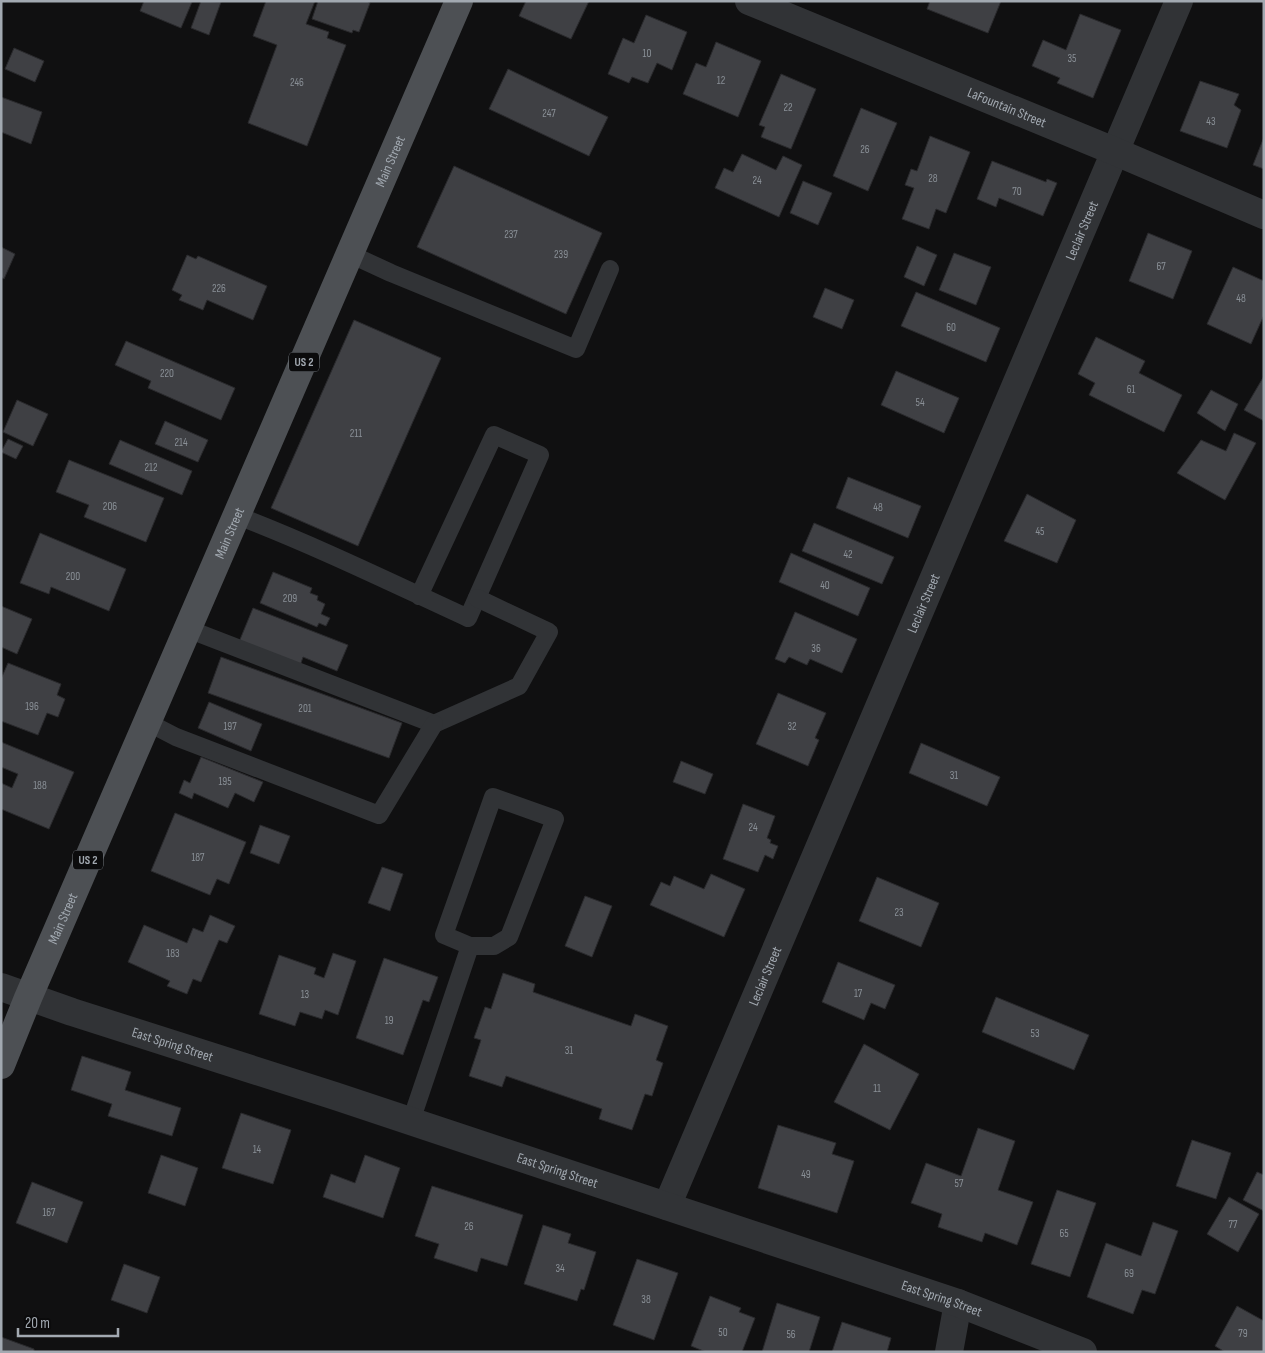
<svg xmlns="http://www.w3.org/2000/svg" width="1265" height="1353" font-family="'Sofia Sans Condensed',sans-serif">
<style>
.building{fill:#3f4044;stroke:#2a2a2d}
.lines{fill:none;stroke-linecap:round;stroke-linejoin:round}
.service{stroke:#313336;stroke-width:18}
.minor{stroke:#313336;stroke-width:28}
.tertiary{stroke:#313336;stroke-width:28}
.primary{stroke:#4d5054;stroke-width:28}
.labels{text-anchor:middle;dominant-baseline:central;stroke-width:4.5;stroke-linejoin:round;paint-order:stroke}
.number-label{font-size:11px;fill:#898f96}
.shield{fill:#0b0b0c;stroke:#757a80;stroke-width:1}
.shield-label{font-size:12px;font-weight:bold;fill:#a2a9b1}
.street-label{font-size:14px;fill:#a2a9b1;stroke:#0b0b0c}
</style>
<rect width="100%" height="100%" fill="#101011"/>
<g class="building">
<path d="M 144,1 L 190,1 L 192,2 L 181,28 L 140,11 Z"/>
<path d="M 201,1 L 221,2 L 209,35 L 191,28 Z"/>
<path d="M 266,1 L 315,1 L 306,24 L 329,32 L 327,38 L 346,45 L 307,146 L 248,123 L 277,45 L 253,36 Z"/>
<path d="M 318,1 L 367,1 L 370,3 L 359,32 L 353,30 L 352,33 L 312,19 Z"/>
<path d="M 526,1 L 589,1 L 571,39 L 519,16 Z"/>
<path d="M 930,1 L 1001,1 L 988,33 L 927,9 Z"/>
<path d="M 1080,14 L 1121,30 L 1093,98 L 1057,83 L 1060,78 L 1032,66 L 1043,40 L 1066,50 Z"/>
<path d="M 646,15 L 687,32 L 672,70 L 657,63 L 648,83 L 632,77 L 629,83 L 608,74 L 623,38 L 634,43 Z"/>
<path d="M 716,42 L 761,61 L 738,117 L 683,94 L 696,63 L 706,67 Z"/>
<path d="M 14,48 L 44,61 L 35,82 L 5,69 Z"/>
<path d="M 508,69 L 608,117 L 589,156 L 489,109 Z"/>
<path d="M 781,74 L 816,89 L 791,149 L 761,137 L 765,127 L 759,125 Z"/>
<path d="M 1200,81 L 1239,94 L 1234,105 L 1241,110 L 1227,148 L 1180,131 Z"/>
<path d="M 1,97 L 42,112 L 31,144 L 1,132 Z"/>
<path d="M 861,108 L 897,123 L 868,191 L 833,176 Z"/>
<path d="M 930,136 L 970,152 L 946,213 L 936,209 L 929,229 L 902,219 L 914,188 L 905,185 L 911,169 L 917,171 Z"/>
<path d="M 1264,137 L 1264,169 L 1253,165 Z"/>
<path d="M 742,154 L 776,170 L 783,156 L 802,165 L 779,217 L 715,188 L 724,168 L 733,172 Z"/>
<path d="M 992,161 L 1046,182 L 1047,179 L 1057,183 L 1043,216 L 999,198 L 996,207 L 977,199 Z"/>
<path d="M 454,166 L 602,233 L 566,314 L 417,247 Z"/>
<path d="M 803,181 L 832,193 L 818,225 L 790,213 Z"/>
<path d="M 1148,233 L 1192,251 L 1173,299 L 1129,281 Z"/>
<path d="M 917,246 L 937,255 L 924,286 L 904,277 Z"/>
<path d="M 1,247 L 15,254 L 4,279 L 1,277 Z"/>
<path d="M 954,253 L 991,267 L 976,305 L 939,290 Z"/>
<path d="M 187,255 L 196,259 L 198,256 L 267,286 L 253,320 L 207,300 L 203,310 L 179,300 L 182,295 L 172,290 Z"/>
<path d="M 1233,267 L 1264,281 L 1264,315 L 1251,344 L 1207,324 Z"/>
<path d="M 825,288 L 854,300 L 842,329 L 813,317 Z"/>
<path d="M 916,292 L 1000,328 L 986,362 L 901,326 Z"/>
<path d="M 354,320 L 441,358 L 358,546 L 271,508 Z"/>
<path d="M 1096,337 L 1145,361 L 1139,373 L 1182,395 L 1164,432 L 1089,395 L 1095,383 L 1078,374 Z"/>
<path d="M 126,341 L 235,388 L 221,420 L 148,388 L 151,381 L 115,365 Z"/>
<path d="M 896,371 L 959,398 L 944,433 L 881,405 Z"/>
<path d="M 1264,376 L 1264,421 L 1244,410 Z"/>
<path d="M 1211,390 L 1238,404 L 1225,431 L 1197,413 Z"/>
<path d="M 17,400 L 48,414 L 33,446 L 3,432 Z"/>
<path d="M 165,421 L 208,440 L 198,462 L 155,444 Z"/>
<path d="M 1234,433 L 1256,443 L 1225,500 L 1177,473 L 1201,440 L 1226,451 Z"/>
<path d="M 8,439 L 23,446 L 16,459 L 1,452 Z"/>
<path d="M 120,440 L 192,471 L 182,495 L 109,464 Z"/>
<path d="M 69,460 L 164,498 L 146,542 L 84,517 L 89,505 L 56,492 Z"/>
<path d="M 848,477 L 921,506 L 908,538 L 836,508 Z"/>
<path d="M 1027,494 L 1076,520 L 1057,563 L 1004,541 Z"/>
<path d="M 814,523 L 894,557 L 882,584 L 802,551 Z"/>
<path d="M 40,533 L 126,569 L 109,611 L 51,587 L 49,594 L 20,583 Z"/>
<path d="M 791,553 L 870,588 L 858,616 L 779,582 Z"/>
<path d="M 273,572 L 312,588 L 310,593 L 318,596 L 317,600 L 325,604 L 321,614 L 330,618 L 326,626 L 319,623 L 317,627 L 260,603 Z"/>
<path d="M 1,606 L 32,619 L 17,654 L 1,647 Z"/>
<path d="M 253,608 L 348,645 L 337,671 L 303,657 L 300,666 L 239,642 Z"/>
<path d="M 795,612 L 857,639 L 842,673 L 810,659 L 807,665 L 789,657 L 785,663 L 775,659 Z"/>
<path d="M 221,657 L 402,723 L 389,758 L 208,693 Z"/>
<path d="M 8,663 L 61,684 L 57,695 L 65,699 L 58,717 L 47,713 L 38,735 L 1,721 L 1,679 Z"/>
<path d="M 778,693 L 826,713 L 815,738 L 819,740 L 808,766 L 756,744 Z"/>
<path d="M 209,702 L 262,724 L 251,751 L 198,728 Z"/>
<path d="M 1,742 L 74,772 L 49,829 L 1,809 L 1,783 L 12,788 L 18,774 L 1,767 Z"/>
<path d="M 921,743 L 1000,777 L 987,806 L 909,773 Z"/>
<path d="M 201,757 L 263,782 L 254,802 L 235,793 L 228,808 L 194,793 L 192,799 L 179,793 L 184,780 L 190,783 Z"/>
<path d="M 681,761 L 713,774 L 705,794 L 673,782 Z"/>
<path d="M 743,804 L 775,816 L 767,838 L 771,840 L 770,843 L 778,846 L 773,859 L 765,855 L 758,872 L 723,859 Z"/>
<path d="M 175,813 L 246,842 L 229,884 L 217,879 L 210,895 L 151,871 Z"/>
<path d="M 260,825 L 290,836 L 279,864 L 250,853 Z"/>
<path d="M 382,867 L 403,874 L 390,911 L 368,903 Z"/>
<path d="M 711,874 L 745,889 L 724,937 L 650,905 L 661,882 L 670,886 L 674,876 L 704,889 Z"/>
<path d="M 877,877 L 939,903 L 921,947 L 859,921 Z"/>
<path d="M 585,896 L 612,906 L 592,957 L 565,946 Z"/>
<path d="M 210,915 L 235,926 L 227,943 L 219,940 L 201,982 L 193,979 L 187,994 L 167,986 L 170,981 L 128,962 L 144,925 L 187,943 L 193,928 L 203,932 Z"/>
<path d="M 333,953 L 356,961 L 338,1015 L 325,1010 L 322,1019 L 300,1012 L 295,1026 L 259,1014 L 279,955 L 316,968 L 314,974 L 324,978 Z"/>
<path d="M 384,958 L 438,977 L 429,1002 L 423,1000 L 403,1055 L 356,1038 Z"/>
<path d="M 838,962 L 895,985 L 885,1009 L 871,1003 L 864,1020 L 822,1002 Z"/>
<path d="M 503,973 L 535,984 L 533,992 L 631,1026 L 635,1014 L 668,1026 L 656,1060 L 663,1063 L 652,1096 L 645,1094 L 632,1130 L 599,1119 L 602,1109 L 506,1076 L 502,1087 L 469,1076 L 481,1040 L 474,1038 L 485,1007 L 491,1009 Z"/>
<path d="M 996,997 L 1089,1035 L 1074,1070 L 982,1032 Z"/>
<path d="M 864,1044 L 919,1074 L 890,1130 L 834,1102 Z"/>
<path d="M 82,1056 L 131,1072 L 125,1090 L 181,1108 L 172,1136 L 108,1116 L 112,1104 L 71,1090 Z"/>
<path d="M 241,1113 L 291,1130 L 273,1184 L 222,1168 Z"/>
<path d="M 778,1125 L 836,1143 L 832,1154 L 854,1161 L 837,1213 L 758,1188 Z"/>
<path d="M 978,1128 L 1015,1141 L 998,1190 L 1033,1202 L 1017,1245 L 985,1233 L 982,1242 L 938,1227 L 942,1214 L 911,1203 L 926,1163 L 961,1176 Z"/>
<path d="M 1192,1140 L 1231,1153 L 1216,1199 L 1176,1186 Z"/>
<path d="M 161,1155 L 198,1168 L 185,1206 L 148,1193 Z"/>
<path d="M 365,1155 L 400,1168 L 383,1218 L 323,1197 L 331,1174 L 355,1183 Z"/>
<path d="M 1257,1172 L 1264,1175 L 1264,1211 L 1243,1200 Z"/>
<path d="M 32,1182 L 83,1202 L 67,1243 L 16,1223 Z"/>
<path d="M 432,1186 L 523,1215 L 507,1266 L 481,1258 L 477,1272 L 434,1258 L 439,1244 L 415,1236 Z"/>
<path d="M 1057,1190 L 1096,1203 L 1070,1277 L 1031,1264 Z"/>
<path d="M 1229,1197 L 1259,1214 L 1238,1252 L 1207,1234 Z"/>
<path d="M 1153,1222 L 1178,1231 L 1155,1294 L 1142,1290 L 1133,1314 L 1087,1297 L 1106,1243 L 1141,1256 Z"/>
<path d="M 543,1225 L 571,1234 L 568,1243 L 596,1252 L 584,1290 L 581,1289 L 577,1301 L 524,1284 Z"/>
<path d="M 637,1259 L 678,1273 L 654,1340 L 613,1325 Z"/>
<path d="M 124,1264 L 160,1277 L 147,1313 L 111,1300 Z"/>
<path d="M 710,1296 L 741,1308 L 739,1312 L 755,1318 L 742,1352 L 706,1352 L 691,1346 Z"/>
<path d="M 777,1303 L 820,1317 L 809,1352 L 762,1352 Z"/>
<path d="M 1237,1306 L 1264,1321 L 1264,1352 L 1225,1352 L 1215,1346 Z"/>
<path d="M 842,1322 L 891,1338 L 887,1352 L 832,1352 Z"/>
<path d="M 1,1337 L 34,1349 L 34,1352 L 1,1352 Z"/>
</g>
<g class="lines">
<g class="service">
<path d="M 350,254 L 391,273 L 576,349 L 610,269"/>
<path d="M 238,516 C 316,546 392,583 468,618 L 540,455 L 494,435 L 419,596"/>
<path d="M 188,629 L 434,724 L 519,686 L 549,632 L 477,598"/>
<path d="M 147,722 L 176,737 L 379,815 L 434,724"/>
<path d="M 411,1121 L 470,946 L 444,935 L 493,797 L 555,819 L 509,937 L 494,946 L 470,946"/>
</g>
<g class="minor">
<path id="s1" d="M 667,1206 L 1179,1"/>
<path d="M 949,1352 L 958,1303"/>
</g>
<g class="tertiary">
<path id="s2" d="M 749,1 L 1114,151 L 1264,215"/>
<path id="s3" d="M 1,987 L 72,1012 L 335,1096 L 958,1303 L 1083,1352"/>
</g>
<path class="primary" id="s4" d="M 1,1065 L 28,998 L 459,1"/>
</g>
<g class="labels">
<g class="number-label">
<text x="647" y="53">10</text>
<text x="1072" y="58">35</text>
<text x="721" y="80">12</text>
<text x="297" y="82">246</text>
<text x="788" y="107">22</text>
<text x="549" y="113">247</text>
<text x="1211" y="121">43</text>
<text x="865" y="149">26</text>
<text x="933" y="178">28</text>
<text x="757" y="180">24</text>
<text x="1017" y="191">70</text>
<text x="511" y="234">237</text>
<text x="561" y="254">239</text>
<text x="1161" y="266">67</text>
<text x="219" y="288">226</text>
<text x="1241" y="298">48</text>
<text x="951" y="327">60</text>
<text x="167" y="373">220</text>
<text x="1131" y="389">61</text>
<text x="920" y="402">54</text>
<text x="356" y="433">211</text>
<text x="181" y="442">214</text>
<text x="151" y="467">212</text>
<text x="110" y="506">206</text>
<text x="878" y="507">48</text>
<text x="1040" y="531">45</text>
<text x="848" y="554">42</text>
<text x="73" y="576">200</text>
<text x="825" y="585">40</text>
<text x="290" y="598">209</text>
<text x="816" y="648">36</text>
<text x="32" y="706">196</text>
<text x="305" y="708">201</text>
<text x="230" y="726">197</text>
<text x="792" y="726">32</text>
<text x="954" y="775">31</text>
<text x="225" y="781">195</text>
<text x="40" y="785">188</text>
<text x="753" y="827">24</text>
<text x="198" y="857">187</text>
<text x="899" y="912">23</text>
<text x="173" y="953">183</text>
<text x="858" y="993">17</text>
<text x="305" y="994">13</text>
<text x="389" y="1020">19</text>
<text x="1035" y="1033">53</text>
<text x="569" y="1050">31</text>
<text x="877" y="1088">11</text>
<text x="257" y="1149">14</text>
<text x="806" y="1174">49</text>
<text x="959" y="1183">57</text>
<text x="49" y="1212">167</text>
<text x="1233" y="1224">77</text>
<text x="469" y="1226">26</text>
<text x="1064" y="1233">65</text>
<text x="560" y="1268">34</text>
<text x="1129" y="1273">69</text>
<text x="646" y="1299">38</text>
<text x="723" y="1332">50</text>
<text x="1243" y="1333">79</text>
<text x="791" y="1334">56</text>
</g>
<g class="shield">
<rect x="289" y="352.5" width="30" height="19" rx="4"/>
<rect x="73" y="850.5" width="30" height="19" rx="4"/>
</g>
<g class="shield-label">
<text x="304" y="362">US 2</text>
<text x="88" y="860">US 2</text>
</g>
<g class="street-label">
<text stroke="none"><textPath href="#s2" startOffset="279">LaFountain Street</textPath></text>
<text stroke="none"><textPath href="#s4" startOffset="984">Main Street</textPath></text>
<text stroke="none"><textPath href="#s1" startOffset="1060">Leclair Street</textPath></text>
<text stroke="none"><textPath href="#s4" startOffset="579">Main Street</textPath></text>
<text stroke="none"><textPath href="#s1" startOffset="655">Leclair Street</textPath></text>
<text stroke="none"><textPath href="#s4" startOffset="159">Main Street</textPath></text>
<text stroke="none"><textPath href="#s1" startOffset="250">Leclair Street</textPath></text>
<text stroke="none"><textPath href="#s3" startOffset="181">East Spring Street</textPath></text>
<text stroke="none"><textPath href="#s3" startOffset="586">East Spring Street</textPath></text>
<text stroke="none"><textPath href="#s3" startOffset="991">East Spring Street</textPath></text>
</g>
</g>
<rect width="1265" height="1353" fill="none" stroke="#a2a9b1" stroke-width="5"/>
<path d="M18 1328v8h100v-8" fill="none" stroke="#a2a9b1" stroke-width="2.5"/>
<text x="25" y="1328" font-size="15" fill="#a2a9b1" stroke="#0b0b0c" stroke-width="4" paint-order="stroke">20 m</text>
</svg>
